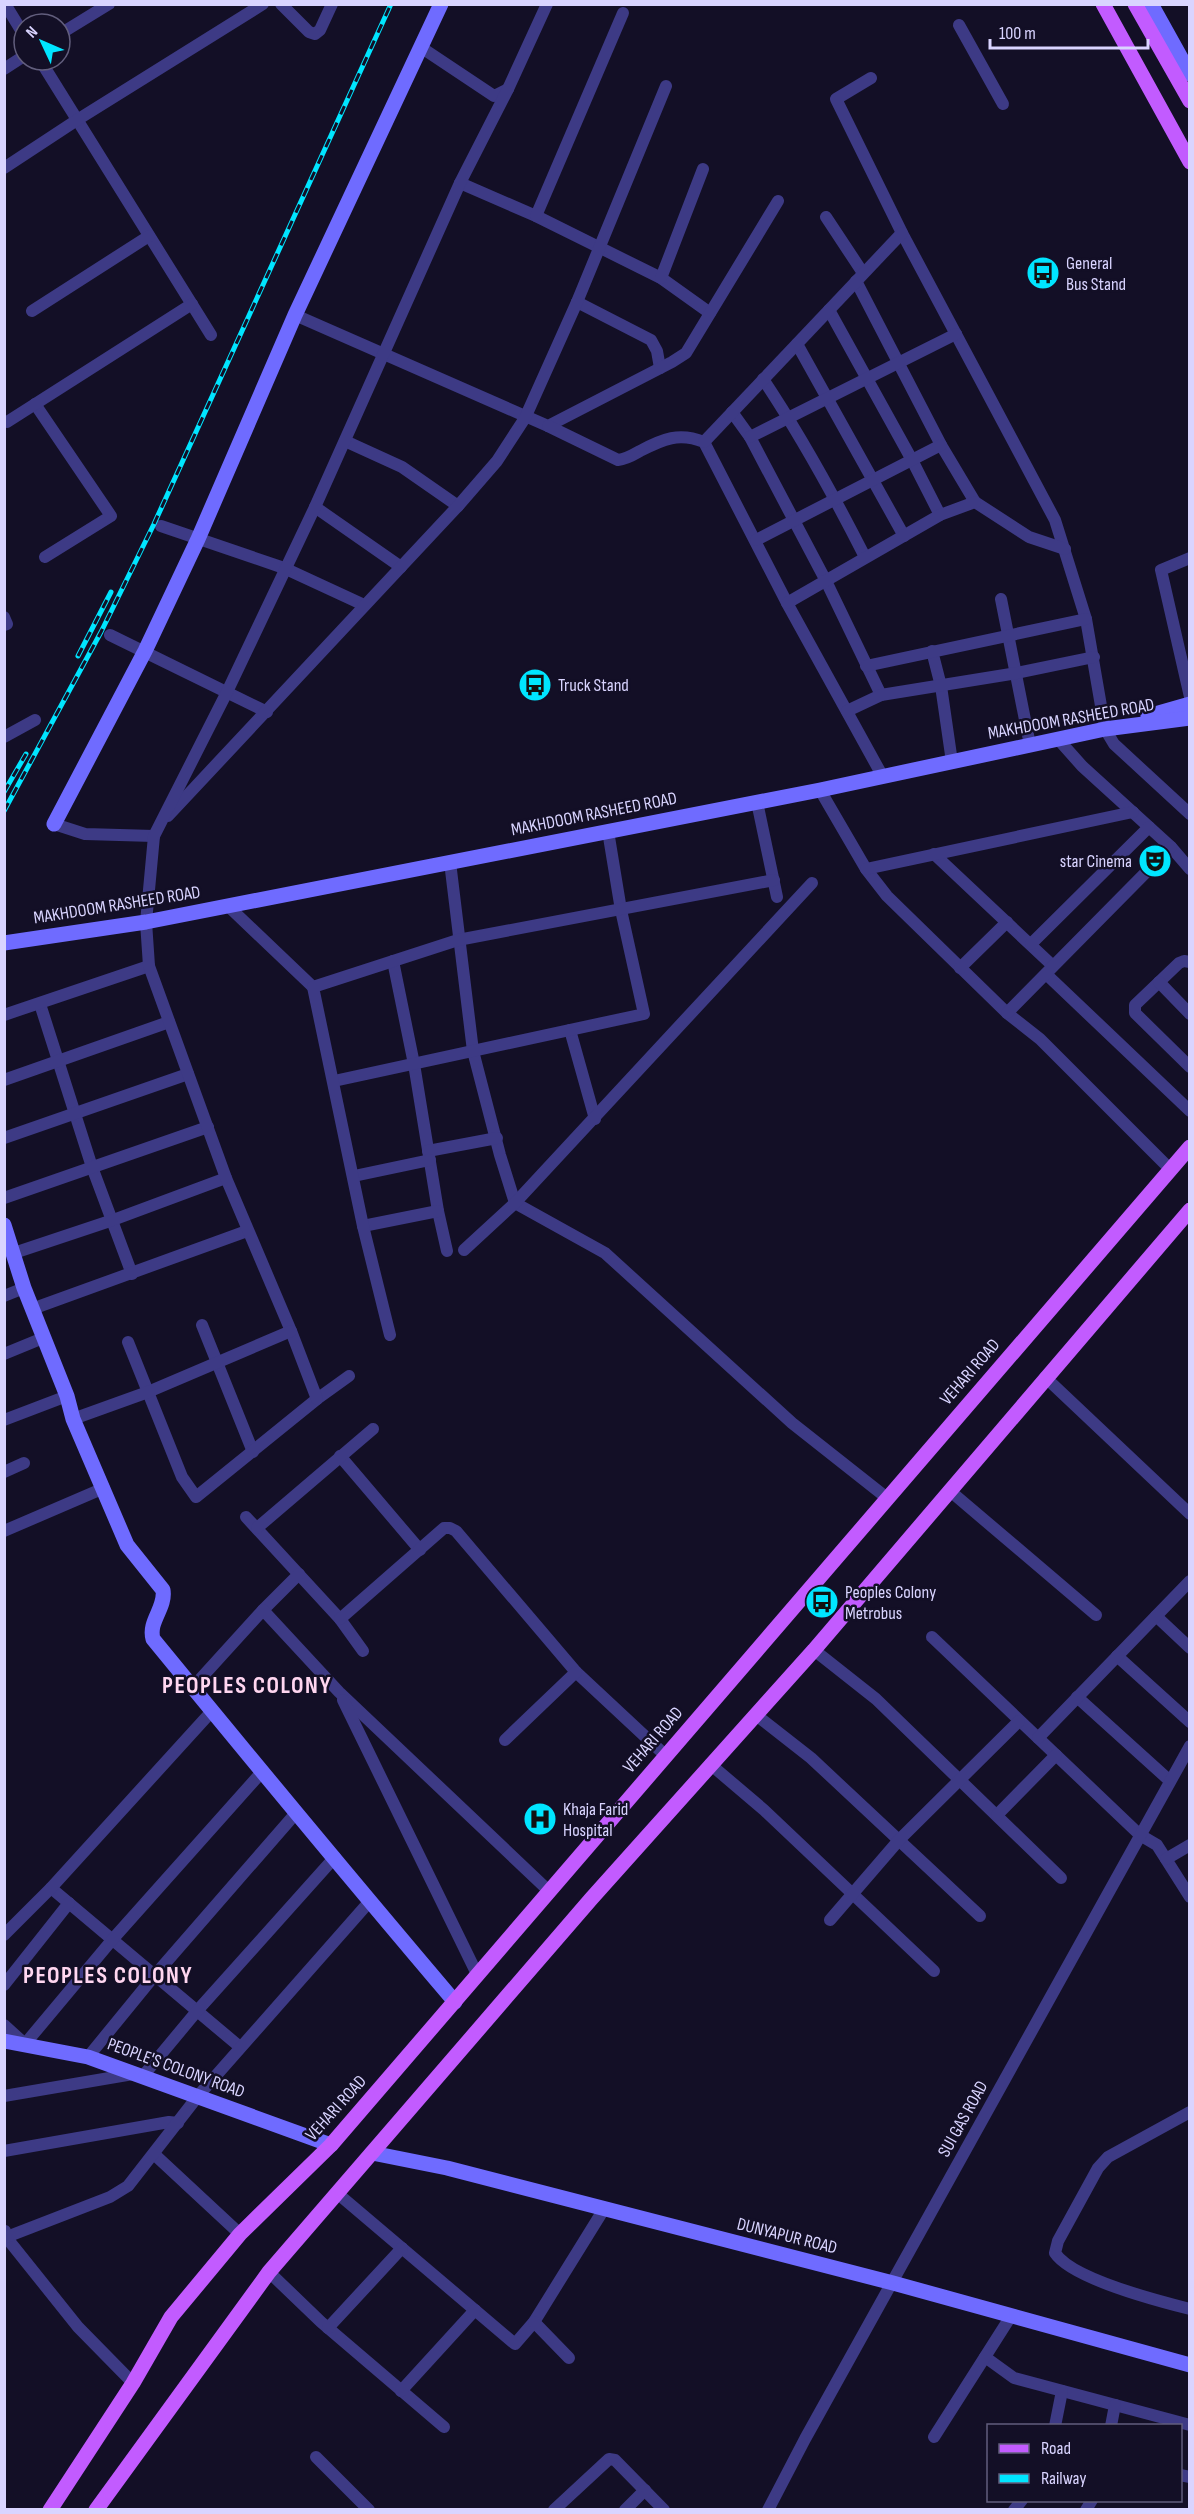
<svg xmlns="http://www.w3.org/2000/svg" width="1194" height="2514" font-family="'Sofia Sans Condensed',sans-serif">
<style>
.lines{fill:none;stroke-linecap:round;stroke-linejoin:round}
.street{stroke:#3d3a85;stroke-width:12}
.secondary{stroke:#6f6bff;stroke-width:15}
.primary{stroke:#c25bff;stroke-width:15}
.rail-casing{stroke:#00e5ff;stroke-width:5}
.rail{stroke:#130f26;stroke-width:3;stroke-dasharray:9;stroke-linecap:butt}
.labels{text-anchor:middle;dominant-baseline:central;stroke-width:5;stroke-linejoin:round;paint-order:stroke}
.poi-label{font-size:18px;fill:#d9d4ff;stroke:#130f26;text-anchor:start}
.street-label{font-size:18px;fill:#d9d4ff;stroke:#130f26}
.district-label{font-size:24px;font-weight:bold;letter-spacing:1.5px;fill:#ffd6f0;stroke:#130f26}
</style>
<rect width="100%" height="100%" fill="#130f26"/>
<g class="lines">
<g class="street">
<path d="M 5,4 L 24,35"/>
<path d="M 281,4 L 309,32 L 315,34 L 320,30 L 332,4"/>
<path d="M 959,25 L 1003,104"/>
<path d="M 60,34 L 109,4"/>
<path d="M 422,48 L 494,96 L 508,89"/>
<path d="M 40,60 L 211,335"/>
<path d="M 4,69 L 24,56"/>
<path d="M 871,78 L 836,99 L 902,233 L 1055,520 L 1086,619 L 1105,729 L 1114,744 L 1190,814"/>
<path d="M 4,168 L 77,120 L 263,4"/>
<path d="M 460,183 L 536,216 L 661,278 L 710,313"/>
<path d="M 536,216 L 623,13"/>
<path d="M 826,217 L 863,273"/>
<path d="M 661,278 L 703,169"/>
<path d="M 856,281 L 941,445 L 975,502 L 1029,537 L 1065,549"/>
<path d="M 577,302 L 651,340 L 657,351 L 660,368"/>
<path d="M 829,310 L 912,460 L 940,515"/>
<path d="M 32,311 L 149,236"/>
<path d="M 295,315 L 548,426 L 672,362 L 686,353 L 778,201"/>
<path d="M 797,344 L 904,536"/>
<path d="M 763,379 C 801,436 834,496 865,557"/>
<path d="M 35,404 L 111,516 L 45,557"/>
<path d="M 732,412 L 750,437 L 826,581 L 881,695"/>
<path d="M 7,422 L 192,304"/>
<path d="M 548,426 L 618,460 C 627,459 633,455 640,451 C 663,439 679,432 704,442 L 787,603 L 883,777"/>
<path d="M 750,437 L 956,334"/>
<path d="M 345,441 L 402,467 L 458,506"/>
<path d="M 704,442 L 902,233"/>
<path d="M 315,507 L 401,567"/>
<path d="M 161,526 L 284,568 L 364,605"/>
<path d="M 756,540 L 941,445"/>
<path d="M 1190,558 L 1161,570 L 1190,697"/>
<path d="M 1001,599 L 1030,745"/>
<path d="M 787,603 L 940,515 L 975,502"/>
<path d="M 4,617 L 7,624 L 4,625"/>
<path d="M 110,635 L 267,712"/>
<path d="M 932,651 L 941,686 L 952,762"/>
<path d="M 866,666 L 1086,619"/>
<path d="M 847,711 L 881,695 L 1017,673 L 1094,657"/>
<path d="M 4,737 L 35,720"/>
<path d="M 1058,739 L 1082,766 L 1171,847 L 1190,869"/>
<path d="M 820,790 L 866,869 L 887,896 L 1007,1013 L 1040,1039 L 1170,1169"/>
<path d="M 757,802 L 777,897"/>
<path d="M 168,816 L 458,506 L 497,461 L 525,418 L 577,302 L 666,86"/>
<path d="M 54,824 L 85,834 L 154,836"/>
<path d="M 934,854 L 1053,966"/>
<path d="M 450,862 L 473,1051 L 500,1155 L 515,1203 L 605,1253 L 792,1423 L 887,1498"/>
<path d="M 866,869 L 1133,812"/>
<path d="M 228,906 L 313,987"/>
<path d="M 1031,944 L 1149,827"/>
<path d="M 393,961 L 414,1064 L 438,1211 L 447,1251"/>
<path d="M 1190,962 L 1184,961 L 1179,963 L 1135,1005 L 1135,1013 L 1190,1067"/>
<path d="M 960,968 L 1007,922"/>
<path d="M 1046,974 L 1190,1111"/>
<path d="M 1159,982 L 1190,1014"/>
<path d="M 40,1004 L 92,1167 L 132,1274"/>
<path d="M 1007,1013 L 1171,847"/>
<path d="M 4,1015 L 149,966"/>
<path d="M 570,1030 L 595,1119"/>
<path d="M 4,1080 L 169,1022"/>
<path d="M 334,1081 L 644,1014 L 621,910 L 608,831"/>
<path d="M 4,1138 L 188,1074"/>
<path d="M 428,1151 L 497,1138"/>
<path d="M 354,1176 L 430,1160"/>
<path d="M 4,1198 L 208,1127"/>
<path d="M 363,1226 L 438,1211"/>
<path d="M 464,1250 L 515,1203 L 812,883"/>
<path d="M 14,1253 L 113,1220 L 226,1178"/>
<path d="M 4,1296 L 24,1288"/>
<path d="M 32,1309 L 247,1231"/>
<path d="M 202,1325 L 253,1452"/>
<path d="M 390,1335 L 363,1226 L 313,987 L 458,940 L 774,880"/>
<path d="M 128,1342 L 182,1477 L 196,1497 L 317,1399 L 349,1376"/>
<path d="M 4,1354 L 43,1338"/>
<path d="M 1045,1377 L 1190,1514"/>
<path d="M 317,1399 L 291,1331 L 226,1178 L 149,966 L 146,922 L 154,836 L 227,692 L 315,507 L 460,183 L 508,89 L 547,4"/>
<path d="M 73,1419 L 148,1392 L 291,1331"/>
<path d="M 4,1420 L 67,1396"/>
<path d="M 340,1456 L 420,1550"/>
<path d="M 4,1472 L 24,1463"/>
<path d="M 949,1490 L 1096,1615"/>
<path d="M 246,1517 L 340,1619 L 363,1651"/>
<path d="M 257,1528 L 373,1429"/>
<path d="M 4,1531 L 104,1488"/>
<path d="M 263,1610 L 299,1574"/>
<path d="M 1156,1616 L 1190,1648"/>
<path d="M 340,1619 L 444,1528 L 450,1528 L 456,1531 L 576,1672 L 665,1755"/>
<path d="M 932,1637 L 1140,1835 L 1157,1845 L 1190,1897"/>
<path d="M 814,1650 L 876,1699 L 1061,1878"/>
<path d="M 1117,1656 L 1190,1722"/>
<path d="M 193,1687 L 263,1610 L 339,1692 L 550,1892"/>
<path d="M 1077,1697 L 1170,1781"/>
<path d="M 343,1700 L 478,1976"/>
<path d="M 756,1715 L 811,1758 L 980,1916"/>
<path d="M 1038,1738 L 1190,1581"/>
<path d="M 505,1740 L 576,1672"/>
<path d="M 710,1764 L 764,1810 L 934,1971"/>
<path d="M 997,1815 L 1056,1755"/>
<path d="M 1166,1859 L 1190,1845"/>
<path d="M 51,1888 L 240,2047"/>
<path d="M 830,1920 L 899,1840 L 1019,1721"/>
<path d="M 4,1935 L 51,1888 L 212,1711"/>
<path d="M 4,1985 L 69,1903"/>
<path d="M 4,2025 L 25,2044 L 112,1940 L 261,1773"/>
<path d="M 88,2057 L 155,1975 L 296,1813"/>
<path d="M 143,2076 L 197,2011 L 335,1857"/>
<path d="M 4,2096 L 133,2074"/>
<path d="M 1190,2112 L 1108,2157 L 1098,2168 L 1058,2241 L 1055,2253 C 1072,2279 1158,2301 1190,2309"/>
<path d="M 4,2151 L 169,2122 L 178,2123"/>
<path d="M 155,2155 L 240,2234"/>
<path d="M 337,2193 L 515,2344 L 534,2322 L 604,2209"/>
<path d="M 5,2231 L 6,2237 L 78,2327 L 133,2383"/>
<path d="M 4,2238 L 110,2197 L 128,2186 L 198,2096 L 370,1901"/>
<path d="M 269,2272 L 321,2322 L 444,2427"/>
<path d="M 534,2322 L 569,2358"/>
<path d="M 328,2328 L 402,2248"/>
<path d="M 985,2357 L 1014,2378 L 1190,2425"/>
<path d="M 401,2391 L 475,2310"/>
<path d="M 1055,2426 L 1062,2391"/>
<path d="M 1111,2426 L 1115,2405"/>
<path d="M 934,2437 L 1011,2316"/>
<path d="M 316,2457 L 369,2510"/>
<path d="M 1180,2475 L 1190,2477"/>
<path d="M 554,2510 L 609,2459 L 615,2460 L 664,2510"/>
<path d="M 625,2510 L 645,2490"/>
<path d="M 768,2510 L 805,2439 L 1190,1746"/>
<path d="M 1014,2510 L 1022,2500"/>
<path d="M 1086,2510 L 1092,2500"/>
</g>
<g class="secondary">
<path d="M 1151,4 L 1190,74"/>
<path d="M 1148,716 L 1190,704"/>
<path d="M 54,824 L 145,651 L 198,539 L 295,315 L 441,4"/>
<path d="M 4,943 L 146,922 L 820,790 L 1105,729 L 1190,718"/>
<path d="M 4,1225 L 24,1288 L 67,1396 L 73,1419 L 127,1545 L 163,1590 C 166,1608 148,1621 153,1639 C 253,1761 353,1882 455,2002"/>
<path d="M 4,2041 L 88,2057 L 331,2145"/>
<path d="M 372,2153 L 447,2168 L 893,2283 L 1190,2365"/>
</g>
<g class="primary">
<path d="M 1103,4 L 1190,162"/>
<path d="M 1135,4 L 1190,101"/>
<path d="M 50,2510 L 133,2383 L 171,2317 L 240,2234 L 331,2145 L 1190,1147"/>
<path d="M 96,2510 L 269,2272 L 591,1899 L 814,1650 L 1190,1210"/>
</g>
<g class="rail-casing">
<g id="rail">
<path d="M 78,656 L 111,592"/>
<path d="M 4,792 L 26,754"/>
<path d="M 4,811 L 101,632 L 154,524 L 391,4"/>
</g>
</g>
<use href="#rail" class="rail"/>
</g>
<defs>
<g id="bus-disc" transform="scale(1.725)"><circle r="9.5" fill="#00e5ff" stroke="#130f26"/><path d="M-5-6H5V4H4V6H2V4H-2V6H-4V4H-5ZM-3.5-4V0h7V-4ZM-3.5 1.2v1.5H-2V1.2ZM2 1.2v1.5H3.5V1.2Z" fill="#111"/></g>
<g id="theatre-disc" transform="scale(1.725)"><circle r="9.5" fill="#00e5ff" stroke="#130f26"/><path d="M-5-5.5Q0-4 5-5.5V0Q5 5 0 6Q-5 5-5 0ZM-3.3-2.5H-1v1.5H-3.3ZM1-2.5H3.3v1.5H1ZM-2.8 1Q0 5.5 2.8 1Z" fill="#111"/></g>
<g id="hospital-disc" transform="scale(1.725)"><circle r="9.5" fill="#00e5ff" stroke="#130f26"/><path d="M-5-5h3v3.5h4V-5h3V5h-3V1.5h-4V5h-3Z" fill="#111"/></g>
</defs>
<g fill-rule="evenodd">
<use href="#bus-disc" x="1043" y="273"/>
<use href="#bus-disc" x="535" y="685"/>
<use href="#theatre-disc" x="1155" y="861"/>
<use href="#bus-disc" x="822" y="1602"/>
<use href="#hospital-disc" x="540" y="1819"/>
</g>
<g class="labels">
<g class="poi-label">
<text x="1066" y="263">General<tspan x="1066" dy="21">Bus Stand</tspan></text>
<text x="558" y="685">Truck Stand</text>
<text x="1132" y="861" text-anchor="end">star Cinema</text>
<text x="845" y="1592">Peoples Colony<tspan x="845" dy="21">Metrobus</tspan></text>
<text x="563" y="1809">Khaja Farid<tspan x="563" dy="21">Hospital</tspan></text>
</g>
<g class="street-label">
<text transform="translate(1071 719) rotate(-10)">MAKHDOOM RASHEED ROAD</text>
<text transform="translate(594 814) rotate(-11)">MAKHDOOM RASHEED ROAD</text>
<text transform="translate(117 905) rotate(-9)">MAKHDOOM RASHEED ROAD</text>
<text transform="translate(970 1372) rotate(-49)">VEHARI ROAD</text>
<text transform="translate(653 1740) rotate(-49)">VEHARI ROAD</text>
<text transform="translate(176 2068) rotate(20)">PEOPLE'S COLONY ROAD</text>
<text transform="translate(336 2108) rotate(-48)">VEHARI ROAD</text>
<text transform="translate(963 2119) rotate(-61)">SUI GAS ROAD</text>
<text transform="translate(787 2236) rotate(14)">DUNYAPUR ROAD</text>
</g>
<g class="district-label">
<text x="247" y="1685">PEOPLES COLONY</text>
<text x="108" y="1975">PEOPLES COLONY</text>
</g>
</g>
<rect width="1194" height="2514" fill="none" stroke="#d9d4ff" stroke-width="12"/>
<rect x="987" y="2424" width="195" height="78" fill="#130f26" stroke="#625e7d" stroke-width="1.5"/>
<rect x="999" y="2444" width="30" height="9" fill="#c25bff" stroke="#625e7d" stroke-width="1.5"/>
<text x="1041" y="2454" font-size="18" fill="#d9d4ff">Road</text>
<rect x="999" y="2474" width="30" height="9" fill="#00e5ff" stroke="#625e7d" stroke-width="1.5"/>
<text x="1041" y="2484" font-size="18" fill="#d9d4ff">Railway</text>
<g transform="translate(42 42) rotate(314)"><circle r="28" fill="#130f26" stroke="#625e7d" stroke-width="1.5"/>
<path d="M0-4.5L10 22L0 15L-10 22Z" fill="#00e5ff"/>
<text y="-9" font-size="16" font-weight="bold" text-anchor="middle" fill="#d9d4ff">N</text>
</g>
<path d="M990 39v9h158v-9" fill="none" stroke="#d9d4ff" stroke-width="3"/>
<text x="999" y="39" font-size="18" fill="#d9d4ff" stroke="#130f26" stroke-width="4.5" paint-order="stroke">100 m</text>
</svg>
